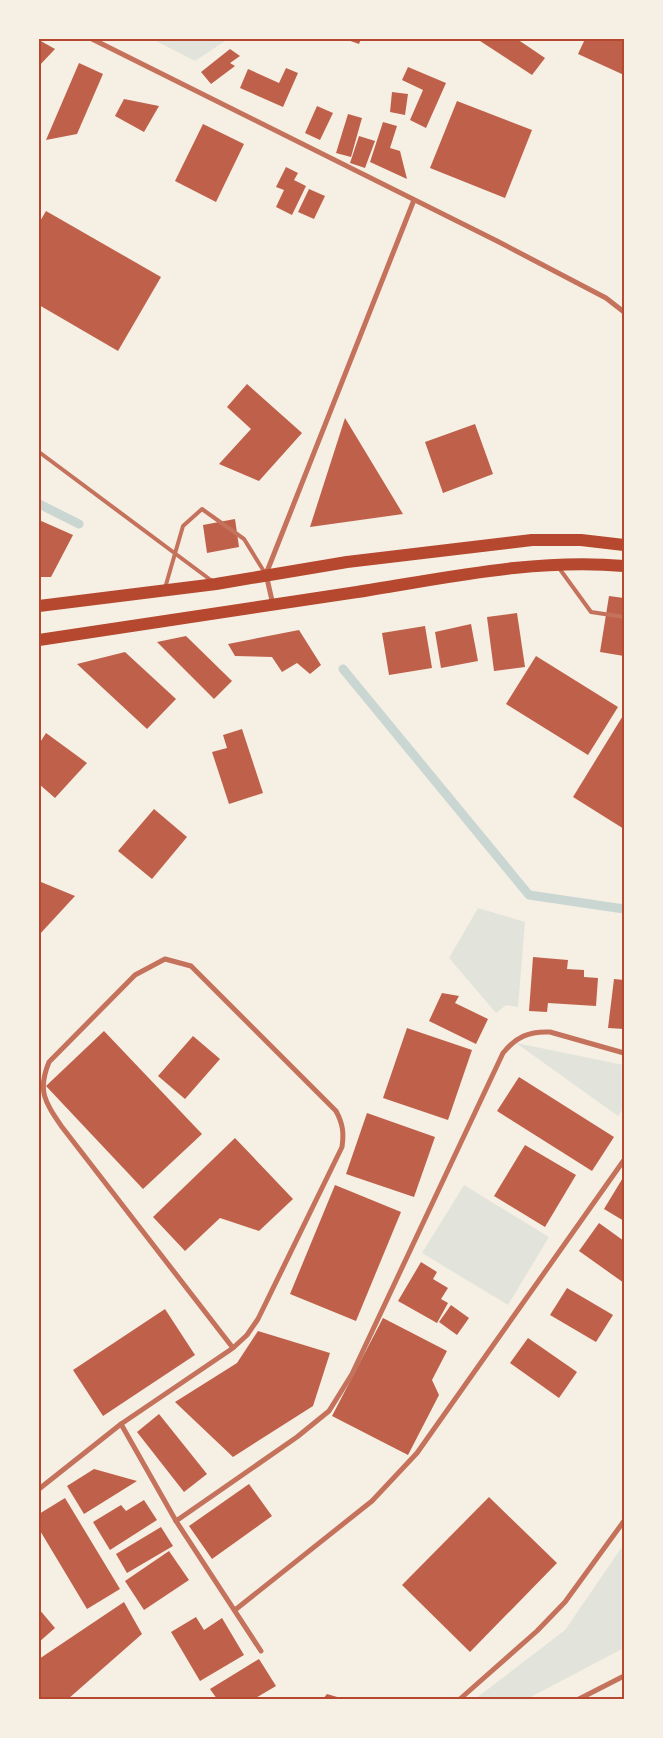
<svg xmlns="http://www.w3.org/2000/svg" width="663" height="1738" font-family="Lato,sans-serif">
<style>
.green{fill:#e2e4dc}
.lines{fill:none;stroke-linecap:round;stroke-linejoin:round}
.stream{stroke:#c9d6d2;stroke-width:9}
.building{fill:#bf614a}
.service{stroke:#c5725c;stroke-width:4}
.minor{stroke:#c5725c;stroke-width:5}
.primary{stroke:#b5482f;stroke-width:12}
.neatline{fill:none;stroke:#b5482f;stroke-width:2}
</style>
<rect width="100%" height="100%" fill="#f6efe4"/>
<g class="green">
<path d="M 152,39 L 228,39 L 195,61 Z"/>
<path d="M 478,908 L 525,922 L 518,1007 L 506,1005 L 496,1013 L 449,958 Z"/>
<path d="M 516,1043 L 624,1065 L 624,1107 L 618,1116 Z"/>
<path d="M 464,1185 L 549,1237 L 508,1305 L 422,1253 Z"/>
<path d="M 624,1544 L 624,1648 L 527,1699 L 475,1699 L 565,1630 Z"/>
</g>
<g class="lines">
<g class="stream">
<path d="M 39,504 L 79,524"/>
<path d="M 343,669 L 529,895 L 624,909"/>
</g>
</g>
<g class="building">
<path d="M 345,39 L 361,39 L 359,44 Z"/>
<path d="M 477,39 L 517,39 L 545,58 L 532,75 Z"/>
<path d="M 585,39 L 624,39 L 624,75 L 578,54 Z"/>
<path d="M 39,40 L 55,49 L 39,66 Z"/>
<path d="M 230,49 L 240,56 L 230,63 L 235,66 L 211,84 L 201,72 Z"/>
<path d="M 79,63 L 103,74 L 77,134 L 46,140 Z"/>
<path d="M 408,67 L 446,83 L 426,128 L 410,120 L 423,90 L 402,80 Z"/>
<path d="M 286,68 L 298,73 L 283,107 L 240,88 L 248,69 L 279,83 Z"/>
<path d="M 392,92 L 408,94 L 405,115 L 390,112 Z"/>
<path d="M 124,99 L 159,106 L 144,132 L 115,116 Z"/>
<path d="M 457,101 L 532,130 L 505,198 L 430,168 Z"/>
<path d="M 317,106 L 333,113 L 320,140 L 305,133 Z"/>
<path d="M 348,114 L 362,118 L 351,157 L 336,153 Z"/>
<path d="M 383,122 L 397,126 L 390,148 L 400,151 L 407,179 L 370,162 Z"/>
<path d="M 203,124 L 244,144 L 216,202 L 175,181 Z"/>
<path d="M 359,136 L 375,141 L 365,168 L 350,163 Z"/>
<path d="M 286,167 L 298,173 L 294,180 L 306,186 L 292,215 L 276,207 L 284,190 L 276,187 Z"/>
<path d="M 309,189 L 325,196 L 314,219 L 298,212 Z"/>
<path d="M 46,211 L 161,277 L 118,351 L 39,305 L 39,223 Z"/>
<path d="M 247,384 L 302,433 L 259,481 L 219,464 L 251,429 L 227,407 Z"/>
<path d="M 345,418 L 403,514 L 310,527 Z"/>
<path d="M 475,424 L 493,474 L 443,493 L 425,442 Z"/>
<path d="M 235,519 L 239,547 L 207,553 L 203,525 Z"/>
<path d="M 39,520 L 73,535 L 51,577 L 39,577 Z"/>
<path d="M 609,596 L 624,598 L 624,656 L 600,652 Z"/>
<path d="M 517,613 L 525,667 L 494,671 L 487,617 Z"/>
<path d="M 471,624 L 478,661 L 441,668 L 435,632 Z"/>
<path d="M 425,626 L 432,668 L 389,675 L 382,633 Z"/>
<path d="M 299,630 L 321,665 L 310,674 L 297,663 L 282,672 L 272,657 L 235,656 L 228,644 Z"/>
<path d="M 186,636 L 232,681 L 214,699 L 157,642 Z"/>
<path d="M 125,652 L 176,699 L 147,729 L 77,664 Z"/>
<path d="M 536,656 L 618,707 L 588,755 L 506,704 Z"/>
<path d="M 624,714 L 624,829 L 573,797 Z"/>
<path d="M 242,729 L 263,793 L 229,804 L 212,752 L 227,748 L 223,735 Z"/>
<path d="M 46,733 L 87,763 L 55,798 L 39,784 L 39,744 Z"/>
<path d="M 154,809 L 187,837 L 152,879 L 118,851 Z"/>
<path d="M 41,882 L 75,896 L 39,935 L 39,884 Z"/>
<path d="M 533,957 L 568,960 L 567,969 L 584,970 L 584,977 L 598,978 L 596,1006 L 548,1003 L 547,1012 L 529,1011 Z"/>
<path d="M 614,979 L 624,980 L 624,1029 L 608,1028 Z"/>
<path d="M 442,993 L 459,996 L 455,1003 L 488,1019 L 476,1044 L 429,1021 Z"/>
<path d="M 407,1028 L 472,1050 L 448,1120 L 383,1098 Z"/>
<path d="M 104,1031 L 202,1134 L 143,1189 L 46,1086 Z"/>
<path d="M 193,1036 L 220,1059 L 185,1099 L 158,1076 Z"/>
<path d="M 519,1077 L 614,1137 L 592,1171 L 497,1111 Z"/>
<path d="M 367,1113 L 435,1137 L 414,1197 L 346,1174 Z"/>
<path d="M 235,1138 L 293,1199 L 259,1231 L 220,1218 L 185,1251 L 153,1217 Z"/>
<path d="M 525,1145 L 576,1175 L 545,1227 L 494,1196 Z"/>
<path d="M 624,1176 L 624,1221 L 604,1209 Z"/>
<path d="M 335,1185 L 401,1212 L 356,1321 L 290,1294 Z"/>
<path d="M 599,1223 L 624,1241 L 624,1283 L 579,1251 Z"/>
<path d="M 421,1262 L 437,1272 L 433,1279 L 448,1288 L 441,1299 L 448,1303 L 437,1323 L 398,1301 Z"/>
<path d="M 567,1288 L 613,1315 L 596,1342 L 550,1315 Z"/>
<path d="M 451,1305 L 469,1318 L 457,1335 L 439,1322 Z"/>
<path d="M 165,1309 L 195,1355 L 103,1416 L 73,1370 Z"/>
<path d="M 383,1318 L 447,1351 L 432,1380 L 439,1395 L 408,1455 L 332,1416 Z"/>
<path d="M 258,1331 L 330,1353 L 313,1406 L 233,1457 L 175,1402 L 237,1363 Z"/>
<path d="M 528,1338 L 577,1372 L 559,1398 L 510,1363 Z"/>
<path d="M 159,1414 L 207,1474 L 184,1492 L 137,1432 Z"/>
<path d="M 94,1469 L 137,1481 L 84,1514 L 67,1486 Z"/>
<path d="M 249,1484 L 272,1516 L 212,1559 L 189,1526 Z"/>
<path d="M 489,1497 L 557,1563 L 470,1652 L 402,1585 Z"/>
<path d="M 65,1498 L 120,1589 L 87,1609 L 39,1529 L 39,1514 Z"/>
<path d="M 144,1500 L 157,1520 L 110,1550 L 93,1522 L 121,1505 L 126,1511 Z"/>
<path d="M 161,1527 L 173,1546 L 127,1573 L 116,1554 Z"/>
<path d="M 169,1551 L 189,1580 L 144,1610 L 125,1581 Z"/>
<path d="M 124,1602 L 142,1634 L 68,1699 L 39,1699 L 39,1659 Z"/>
<path d="M 39,1609 L 55,1628 L 39,1642 Z"/>
<path d="M 196,1617 L 204,1630 L 222,1618 L 244,1655 L 200,1681 L 171,1632 Z"/>
<path d="M 259,1659 L 276,1686 L 254,1699 L 217,1699 L 210,1689 Z"/>
<path d="M 327,1694 L 344,1699 L 323,1699 Z"/>
</g>
<g class="lines">
<g class="service">
<path d="M 39,452 L 212,581"/>
<path d="M 559,568 L 591,612 L 624,617"/>
<path d="M 165,588 L 183,526 L 202,509 L 244,539 L 265,573"/>
</g>
<g class="minor">
<path d="M 92,39 L 497,241 L 606,298 L 624,312"/>
<path d="M 273,605 L 266,574 L 414,200"/>
<path d="M 121,1424 L 176,1521 L 261,1651"/>
<path d="M 39,1489 L 121,1424 L 233,1348 L 247,1335 L 258,1319 L 342,1147 C 344,1133 343,1124 336,1111 L 191,966 L 165,959 L 135,975 L 49,1062 C 37,1091 45,1102 62,1127 L 233,1348"/>
<path d="M 176,1521 L 297,1437 L 329,1411 L 352,1374 L 503,1053 C 516,1037 529,1031 550,1032 L 624,1053"/>
<path d="M 235,1610 L 372,1501 L 417,1453 L 624,1160"/>
<path d="M 460,1699 L 537,1631 L 565,1602 L 624,1521"/>
<path d="M 579,1699 L 624,1676"/>
</g>
<g class="primary">
<path d="M 39,606 L 216,584 L 347,562 L 532,540 L 581,540 L 624,545"/>
<path d="M 39,640 C 145,625 251,609 357,592 C 446,578 535,558 624,566"/>
</g>
</g>
<rect width="663" height="1738" fill="none" stroke="#f6efe4" stroke-width="80"/>
<rect x="40" y="40" width="583" height="1658" class="neatline"/>
</svg>
